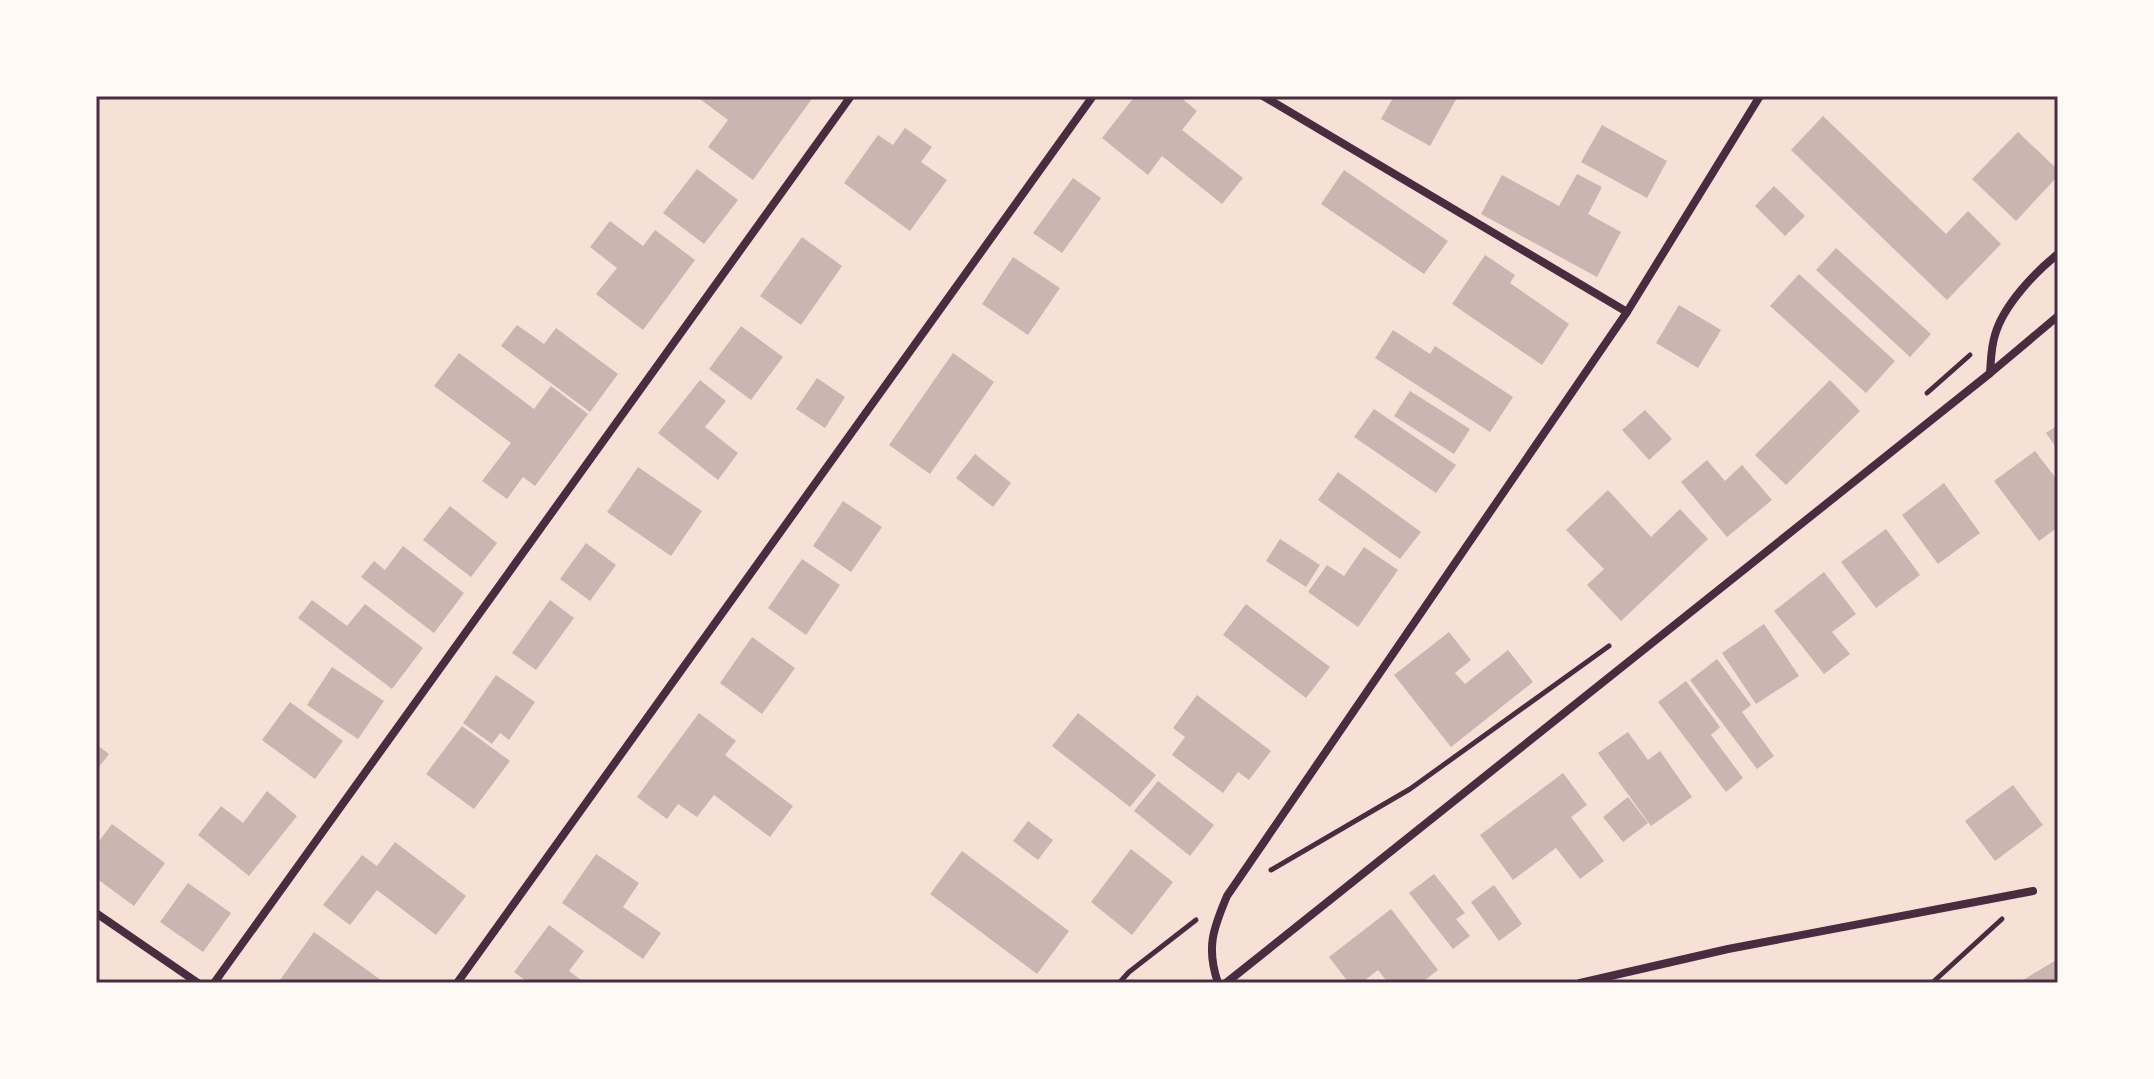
<svg xmlns="http://www.w3.org/2000/svg" width="2154" height="1079" font-family="Spectral,serif">
<style>
.building{fill:#ccb4b1}
.lines{fill:none;stroke-linecap:round;stroke-linejoin:round}
.path{stroke:#4a2c40;stroke-width:5}
.minor{stroke:#4a2c40;stroke-width:8}
.neatline{fill:none;stroke:#4a2c40;stroke-width:3}
</style>
<rect width="100%" height="100%" fill="#f7e1d7"/>
<g class="building">
<path d="M 696,96 L 814,96 L 753,180 L 708,147 L 728,120 Z"/>
<path d="M 1135,96 L 1179,96 L 1197,111 L 1182,130 L 1243,178 L 1222,204 L 1162,156 L 1148,175 L 1102,138 Z"/>
<path d="M 1394,96 L 1458,96 L 1430,146 L 1381,119 Z"/>
<path d="M 1823,116 L 1946,234 L 1968,211 L 2001,244 L 1947,300 L 1791,150 Z"/>
<path d="M 1602,125 L 1667,161 L 1647,198 L 1581,162 Z"/>
<path d="M 905,128 L 932,147 L 921,162 L 947,180 L 910,231 L 844,183 L 878,135 L 893,145 Z"/>
<path d="M 2018,132 L 2058,170 L 2058,176 L 2016,221 L 1972,179 Z"/>
<path d="M 697,169 L 738,200 L 704,244 L 663,213 Z"/>
<path d="M 1344,170 L 1448,241 L 1424,274 L 1321,204 Z"/>
<path d="M 1577,174 L 1602,187 L 1588,214 L 1621,232 L 1597,277 L 1481,214 L 1502,175 L 1559,206 Z"/>
<path d="M 1073,178 L 1101,198 L 1062,253 L 1033,233 Z"/>
<path d="M 1774,186 L 1805,216 L 1785,236 L 1755,206 Z"/>
<path d="M 610,221 L 643,246 L 655,230 L 695,260 L 643,330 L 596,294 L 617,268 L 590,247 Z"/>
<path d="M 802,237 L 842,266 L 801,325 L 760,296 Z"/>
<path d="M 1836,248 L 1931,334 L 1910,357 L 1816,270 Z"/>
<path d="M 1485,255 L 1515,275 L 1510,283 L 1569,324 L 1542,365 L 1452,304 Z"/>
<path d="M 1013,257 L 1060,288 L 1028,335 L 982,304 Z"/>
<path d="M 1799,274 L 1895,361 L 1866,393 L 1770,306 Z"/>
<path d="M 1679,305 L 1721,330 L 1698,368 L 1656,343 Z"/>
<path d="M 517,325 L 544,344 L 556,328 L 618,374 L 590,412 L 501,346 Z"/>
<path d="M 741,326 L 783,357 L 751,400 L 709,369 Z"/>
<path d="M 1393,330 L 1430,354 L 1435,346 L 1513,397 L 1490,432 L 1375,358 Z"/>
<path d="M 459,353 L 534,409 L 551,386 L 588,414 L 535,486 L 523,477 L 507,499 L 482,481 L 511,443 L 434,386 Z"/>
<path d="M 953,353 L 994,382 L 930,474 L 889,445 Z"/>
<path d="M 817,378 L 845,397 L 825,428 L 796,409 Z"/>
<path d="M 700,380 L 726,401 L 705,427 L 738,453 L 718,480 L 658,433 Z"/>
<path d="M 1830,380 L 1860,411 L 1786,485 L 1755,455 Z"/>
<path d="M 1410,391 L 1470,429 L 1454,454 L 1394,416 Z"/>
<path d="M 1374,409 L 1456,465 L 1436,493 L 1354,437 Z"/>
<path d="M 1645,410 L 1672,439 L 1649,460 L 1622,430 Z"/>
<path d="M 2058,425 L 2058,450 L 2046,433 Z"/>
<path d="M 2035,451 L 2058,481 L 2058,527 L 2039,541 L 1994,481 Z"/>
<path d="M 975,454 L 1011,483 L 993,507 L 956,478 Z"/>
<path d="M 1707,460 L 1725,481 L 1742,465 L 1772,500 L 1727,537 L 1681,482 Z"/>
<path d="M 638,467 L 702,511 L 671,556 L 607,512 Z"/>
<path d="M 1338,472 L 1421,532 L 1400,559 L 1318,500 Z"/>
<path d="M 1944,483 L 1980,533 L 1938,564 L 1902,515 Z"/>
<path d="M 1608,490 L 1651,537 L 1680,509 L 1708,539 L 1621,621 L 1587,585 L 1604,569 L 1566,530 Z"/>
<path d="M 843,501 L 882,527 L 851,572 L 813,546 Z"/>
<path d="M 450,506 L 497,543 L 471,577 L 423,540 Z"/>
<path d="M 1886,529 L 1920,575 L 1876,608 L 1841,562 Z"/>
<path d="M 1280,539 L 1320,565 L 1306,587 L 1266,561 Z"/>
<path d="M 586,543 L 616,565 L 590,601 L 560,579 Z"/>
<path d="M 403,546 L 464,593 L 434,633 L 361,577 L 374,561 L 385,570 Z"/>
<path d="M 1364,547 L 1398,570 L 1358,627 L 1308,592 L 1327,565 L 1344,576 Z"/>
<path d="M 802,559 L 840,585 L 806,635 L 768,608 Z"/>
<path d="M 1824,572 L 1856,614 L 1832,632 L 1850,654 L 1824,674 L 1774,611 Z"/>
<path d="M 312,600 L 347,626 L 365,604 L 423,648 L 392,689 L 298,618 Z"/>
<path d="M 550,600 L 574,618 L 536,670 L 512,653 Z"/>
<path d="M 1246,604 L 1330,667 L 1306,698 L 1223,635 Z"/>
<path d="M 1764,624 L 1799,676 L 1756,704 L 1722,653 Z"/>
<path d="M 1449,632 L 1471,660 L 1455,673 L 1465,684 L 1508,650 L 1533,682 L 1451,747 L 1394,675 Z"/>
<path d="M 752,637 L 795,668 L 762,714 L 720,683 Z"/>
<path d="M 1717,659 L 1751,705 L 1742,712 L 1774,756 L 1757,769 L 1690,680 Z"/>
<path d="M 332,667 L 384,701 L 358,739 L 307,705 Z"/>
<path d="M 496,675 L 535,702 L 509,740 L 500,733 L 492,744 L 463,723 Z"/>
<path d="M 1686,681 L 1720,727 L 1711,735 L 1743,778 L 1726,792 L 1658,702 Z"/>
<path d="M 1197,695 L 1271,751 L 1249,780 L 1238,772 L 1223,793 L 1172,755 L 1185,737 L 1173,728 Z"/>
<path d="M 290,702 L 343,741 L 315,779 L 262,740 Z"/>
<path d="M 699,713 L 736,741 L 725,755 L 793,806 L 770,837 L 714,795 L 697,817 L 678,804 L 667,819 L 637,797 Z"/>
<path d="M 1078,713 L 1156,775 L 1130,807 L 1052,746 Z"/>
<path d="M 462,726 L 510,761 L 474,809 L 426,774 Z"/>
<path d="M 1628,732 L 1648,760 L 1660,751 L 1692,797 L 1651,826 L 1598,753 Z"/>
<path d="M 96,744 L 109,754 L 96,771 Z"/>
<path d="M 1563,773 L 1587,805 L 1571,817 L 1604,861 L 1580,879 L 1556,848 L 1513,880 L 1480,835 Z"/>
<path d="M 1158,781 L 1214,825 L 1190,856 L 1134,811 Z"/>
<path d="M 2013,785 L 2043,825 L 1995,861 L 1965,821 Z"/>
<path d="M 267,791 L 297,816 L 249,876 L 198,835 L 221,806 L 243,823 Z"/>
<path d="M 1628,797 L 1648,823 L 1623,842 L 1603,817 Z"/>
<path d="M 1028,821 L 1053,840 L 1038,860 L 1013,841 Z"/>
<path d="M 112,824 L 165,863 L 134,906 L 96,878 L 96,845 Z"/>
<path d="M 395,842 L 466,896 L 436,935 L 377,890 L 350,925 L 323,905 L 362,855 L 377,866 Z"/>
<path d="M 1131,849 L 1173,882 L 1132,935 L 1091,902 Z"/>
<path d="M 962,851 L 1069,931 L 1037,974 L 930,894 Z"/>
<path d="M 596,854 L 639,883 L 623,907 L 661,933 L 643,959 L 562,903 Z"/>
<path d="M 1434,874 L 1465,913 L 1456,919 L 1470,936 L 1453,949 L 1409,893 Z"/>
<path d="M 188,883 L 231,913 L 203,952 L 160,922 Z"/>
<path d="M 1494,885 L 1522,924 L 1499,941 L 1471,902 Z"/>
<path d="M 1391,909 L 1438,970 L 1421,983 L 1388,983 L 1378,970 L 1361,983 L 1349,983 L 1329,957 Z"/>
<path d="M 549,925 L 584,951 L 569,971 L 585,983 L 529,983 L 514,972 Z"/>
<path d="M 314,932 L 385,983 L 284,983 L 280,980 Z"/>
<path d="M 2058,959 L 2058,983 L 2018,983 Z"/>
</g>
<g class="lines">
<g class="path">
<path d="M 1927,393 L 1970,355"/>
<path d="M 1271,870 L 1410,789 L 1609,646"/>
<path d="M 1119,983 L 1129,972 L 1196,920"/>
<path d="M 1932,983 L 2002,919"/>
</g>
<g class="minor">
<path d="M 1263,96 L 1627,312"/>
<path d="M 1990,373 C 1991,361 1991,347 1995,335 C 2003,306 2035,272 2058,254"/>
<path d="M 96,913 L 198,983"/>
<path d="M 214,983 L 851,96"/>
<path d="M 457,983 L 1093,96"/>
<path d="M 1218,983 C 1206,948 1213,929 1227,896 L 1627,312 L 1760,96"/>
<path d="M 1226,983 L 1989,374 L 2058,316"/>
<path d="M 1580,983 L 1728,949 L 2033,891"/>
</g>
</g>
<rect width="2154" height="1079" fill="none" stroke="#fffaf5" stroke-width="196"/>
<rect x="98" y="98" width="1958" height="883" class="neatline"/>
</svg>
